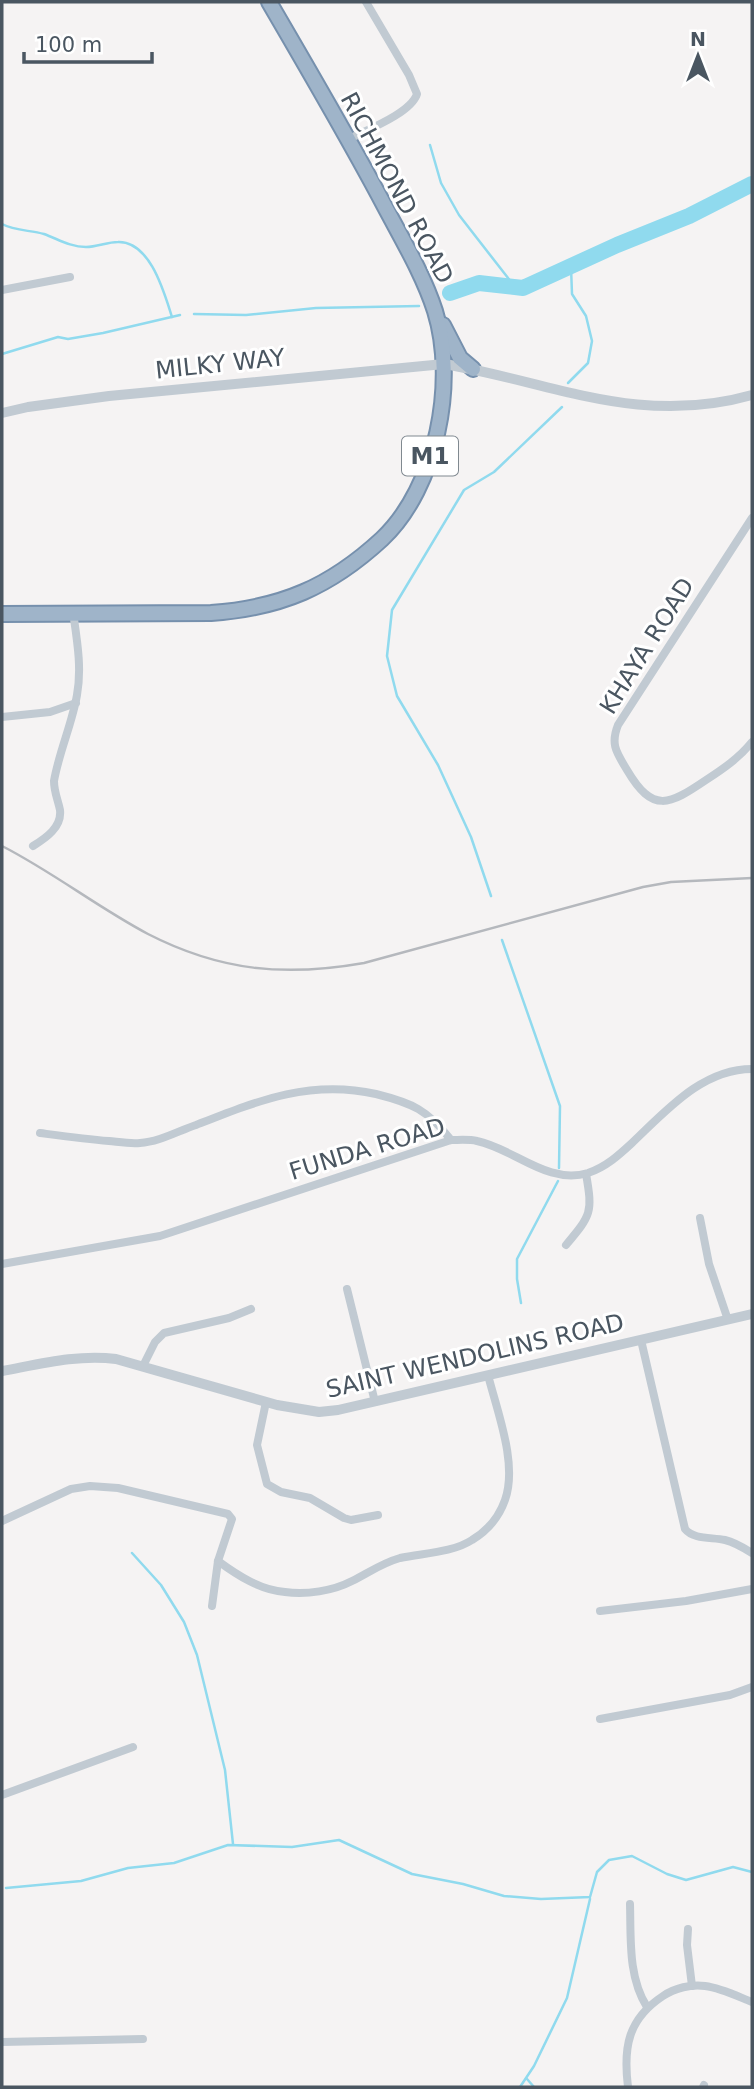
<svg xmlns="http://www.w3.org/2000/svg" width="754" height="2089" font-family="'DejaVu Sans',sans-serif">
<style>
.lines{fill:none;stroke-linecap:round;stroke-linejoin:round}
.stream{stroke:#90daee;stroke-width:2.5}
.river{stroke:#90daee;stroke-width:16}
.trunk-casing{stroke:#7690ad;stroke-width:18}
.minor{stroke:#c1cad2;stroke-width:8}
.tertiary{stroke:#c1cad2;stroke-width:10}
.trunk{stroke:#9fb4c9;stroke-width:14}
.rail{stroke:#b5b8bd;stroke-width:2.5}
.labels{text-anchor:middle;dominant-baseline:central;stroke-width:6;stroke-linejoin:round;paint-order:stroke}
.shield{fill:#fff;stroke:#808990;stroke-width:2}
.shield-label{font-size:23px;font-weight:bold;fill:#4a5661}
.street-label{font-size:24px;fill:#4a5661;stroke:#fff}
</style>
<rect width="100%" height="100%" fill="#f5f3f3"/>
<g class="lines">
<g class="stream">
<path d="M 430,145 L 441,183 L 459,215 L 515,287"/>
<path d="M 2,224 C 15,231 30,230 44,234 C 58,239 70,247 86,247 C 97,247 107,242 118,242 C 150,241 164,292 172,317"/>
<path d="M 194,314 L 246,315 L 316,308 L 419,306"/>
<path d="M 2,354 L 58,337 L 68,339 L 103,333 L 180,315"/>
<path d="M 568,383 L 588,363 L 592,341 L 586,316 L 572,294 L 571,267"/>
<path d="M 491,896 L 471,837 L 438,765 L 397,696 L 387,656 L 392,610 L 464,490 L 494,472 L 562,407"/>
<path d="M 502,940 L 560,1106 L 559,1168"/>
<path d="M 521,1303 L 517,1279 L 517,1259 L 558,1181"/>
<path d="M 132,1553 L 161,1585 L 184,1622 L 197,1655 L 225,1770 L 233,1844"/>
<path d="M 6,1888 L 81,1881 L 128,1868 L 174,1863 L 228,1845 L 292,1847 L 339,1840 L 412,1874 L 463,1884 L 504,1896 L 541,1899 L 590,1897 L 597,1872 L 609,1860 L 632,1856 L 667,1874 L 686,1880 L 733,1867 L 752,1872"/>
<path d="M 527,2079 L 534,2087"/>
<path d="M 520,2087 L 534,2066 L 567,1998 L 590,1899"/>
</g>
<path class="river" d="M 450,293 L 479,283 L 523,288 L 617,245 L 689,216 L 752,184"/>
<g class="trunk-casing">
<g id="trunk">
<path d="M 443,325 L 460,358 L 473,369"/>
<path d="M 2,614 L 211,613 C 281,608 330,587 382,539 C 437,487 457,382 435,311 C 423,274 402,239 384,205 C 348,137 308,69 269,2"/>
</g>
</g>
<g class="minor">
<path d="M 349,139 C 367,130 411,113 417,94 L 409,75 L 366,2"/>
<path d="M 2,290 L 70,277"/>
<path d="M 752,518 L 618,725 C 610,745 617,753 627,770 C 653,814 669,805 706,780 C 723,769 739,758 752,742"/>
<path d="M 2,717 L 50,712 L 76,703"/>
<path d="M 33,846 C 46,838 62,827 60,810 C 58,800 54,792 54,781 C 59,752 72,724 77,695 C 82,668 77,640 73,612"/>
<path d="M 40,1133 C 63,1136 85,1139 109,1141 C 119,1142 130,1144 140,1143 C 159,1142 178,1131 196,1125 C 257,1101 310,1079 376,1094 C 412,1103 428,1110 451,1140"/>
<path d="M 700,1218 L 709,1264 L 728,1320"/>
<path d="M 566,1245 C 591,1215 593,1213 586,1174"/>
<path d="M 2,1264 L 160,1236 L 451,1140 C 459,1140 469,1139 477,1141 C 515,1149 547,1185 588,1173 C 606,1167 619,1155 632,1143 C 666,1111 702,1069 752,1069"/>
<path d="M 347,1289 L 375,1402"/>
<path d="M 641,1340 L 685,1529 C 694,1540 712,1537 725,1540 C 734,1542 744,1548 752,1553"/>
<path d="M 143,1366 L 155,1342 L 164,1333 L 229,1318 L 251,1309"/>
<path d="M 266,1402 L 257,1445 L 267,1484 L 281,1492 L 310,1498 L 344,1518 L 351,1520 L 378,1515"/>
<path d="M 2,1521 L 71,1489 L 90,1486 L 118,1488 L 228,1514 L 232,1519 L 218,1561 L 212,1606"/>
<path d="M 218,1561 C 237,1575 260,1590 285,1592 C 306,1595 333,1591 352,1581 C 368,1573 382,1563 400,1558 C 423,1553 452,1553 472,1540 C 487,1531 499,1517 505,1500 C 518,1464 497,1411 488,1375"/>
<path d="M 600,1611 L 686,1601 L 752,1589"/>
<path d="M 600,1719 L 730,1695 L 752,1687"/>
<path d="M 2,1795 L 133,1747"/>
<path d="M 630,1904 C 631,1939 628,1977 647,2007"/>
<path d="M 688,1929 L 687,1945 L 692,1986"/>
<path d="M 2,2042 L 143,2039"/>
<path d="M 628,2087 C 623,2047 628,2019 663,1996 C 675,1988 691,1984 705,1986 C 721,1988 737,1996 752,2002"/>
<path d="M 703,2087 L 704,2085"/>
</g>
<g class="tertiary">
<path d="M 2,413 L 28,407 L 109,396 L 444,364 C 552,382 639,427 752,395"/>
<path d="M 2,1371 C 40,1364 78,1354 116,1359 L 277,1405 L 319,1412 L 338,1410 L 752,1314"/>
</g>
<use href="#trunk" class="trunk"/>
<path class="rail" d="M 2,846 C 53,872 97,907 148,934 C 220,971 285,977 364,963 L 643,887 L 671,882 L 752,878"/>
</g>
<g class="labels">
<rect class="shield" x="402" y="436.5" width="56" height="39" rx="5"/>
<g class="shield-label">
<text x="430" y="456">M1</text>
</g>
<g class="street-label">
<text transform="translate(397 188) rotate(62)">RICHMOND ROAD</text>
<text transform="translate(220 364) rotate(-6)">MILKY WAY</text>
<text transform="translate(647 646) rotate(-58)">KHAYA ROAD</text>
<text transform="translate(367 1149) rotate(-17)">FUNDA ROAD</text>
<text transform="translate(475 1356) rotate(-13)">SAINT WENDOLINS ROAD</text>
</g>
</g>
<rect width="754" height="2089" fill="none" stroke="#4a5661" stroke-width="7"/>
<g transform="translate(698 56)" stroke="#ffffff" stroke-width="5" paint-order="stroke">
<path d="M0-5L12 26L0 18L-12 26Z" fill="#4a5661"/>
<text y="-10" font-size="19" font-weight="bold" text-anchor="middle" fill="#4a5661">N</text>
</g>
<path d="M24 52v10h128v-10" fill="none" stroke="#4a5661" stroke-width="3.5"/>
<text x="35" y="52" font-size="21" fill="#4a5661" stroke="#ffffff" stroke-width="5" paint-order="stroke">100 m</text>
</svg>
